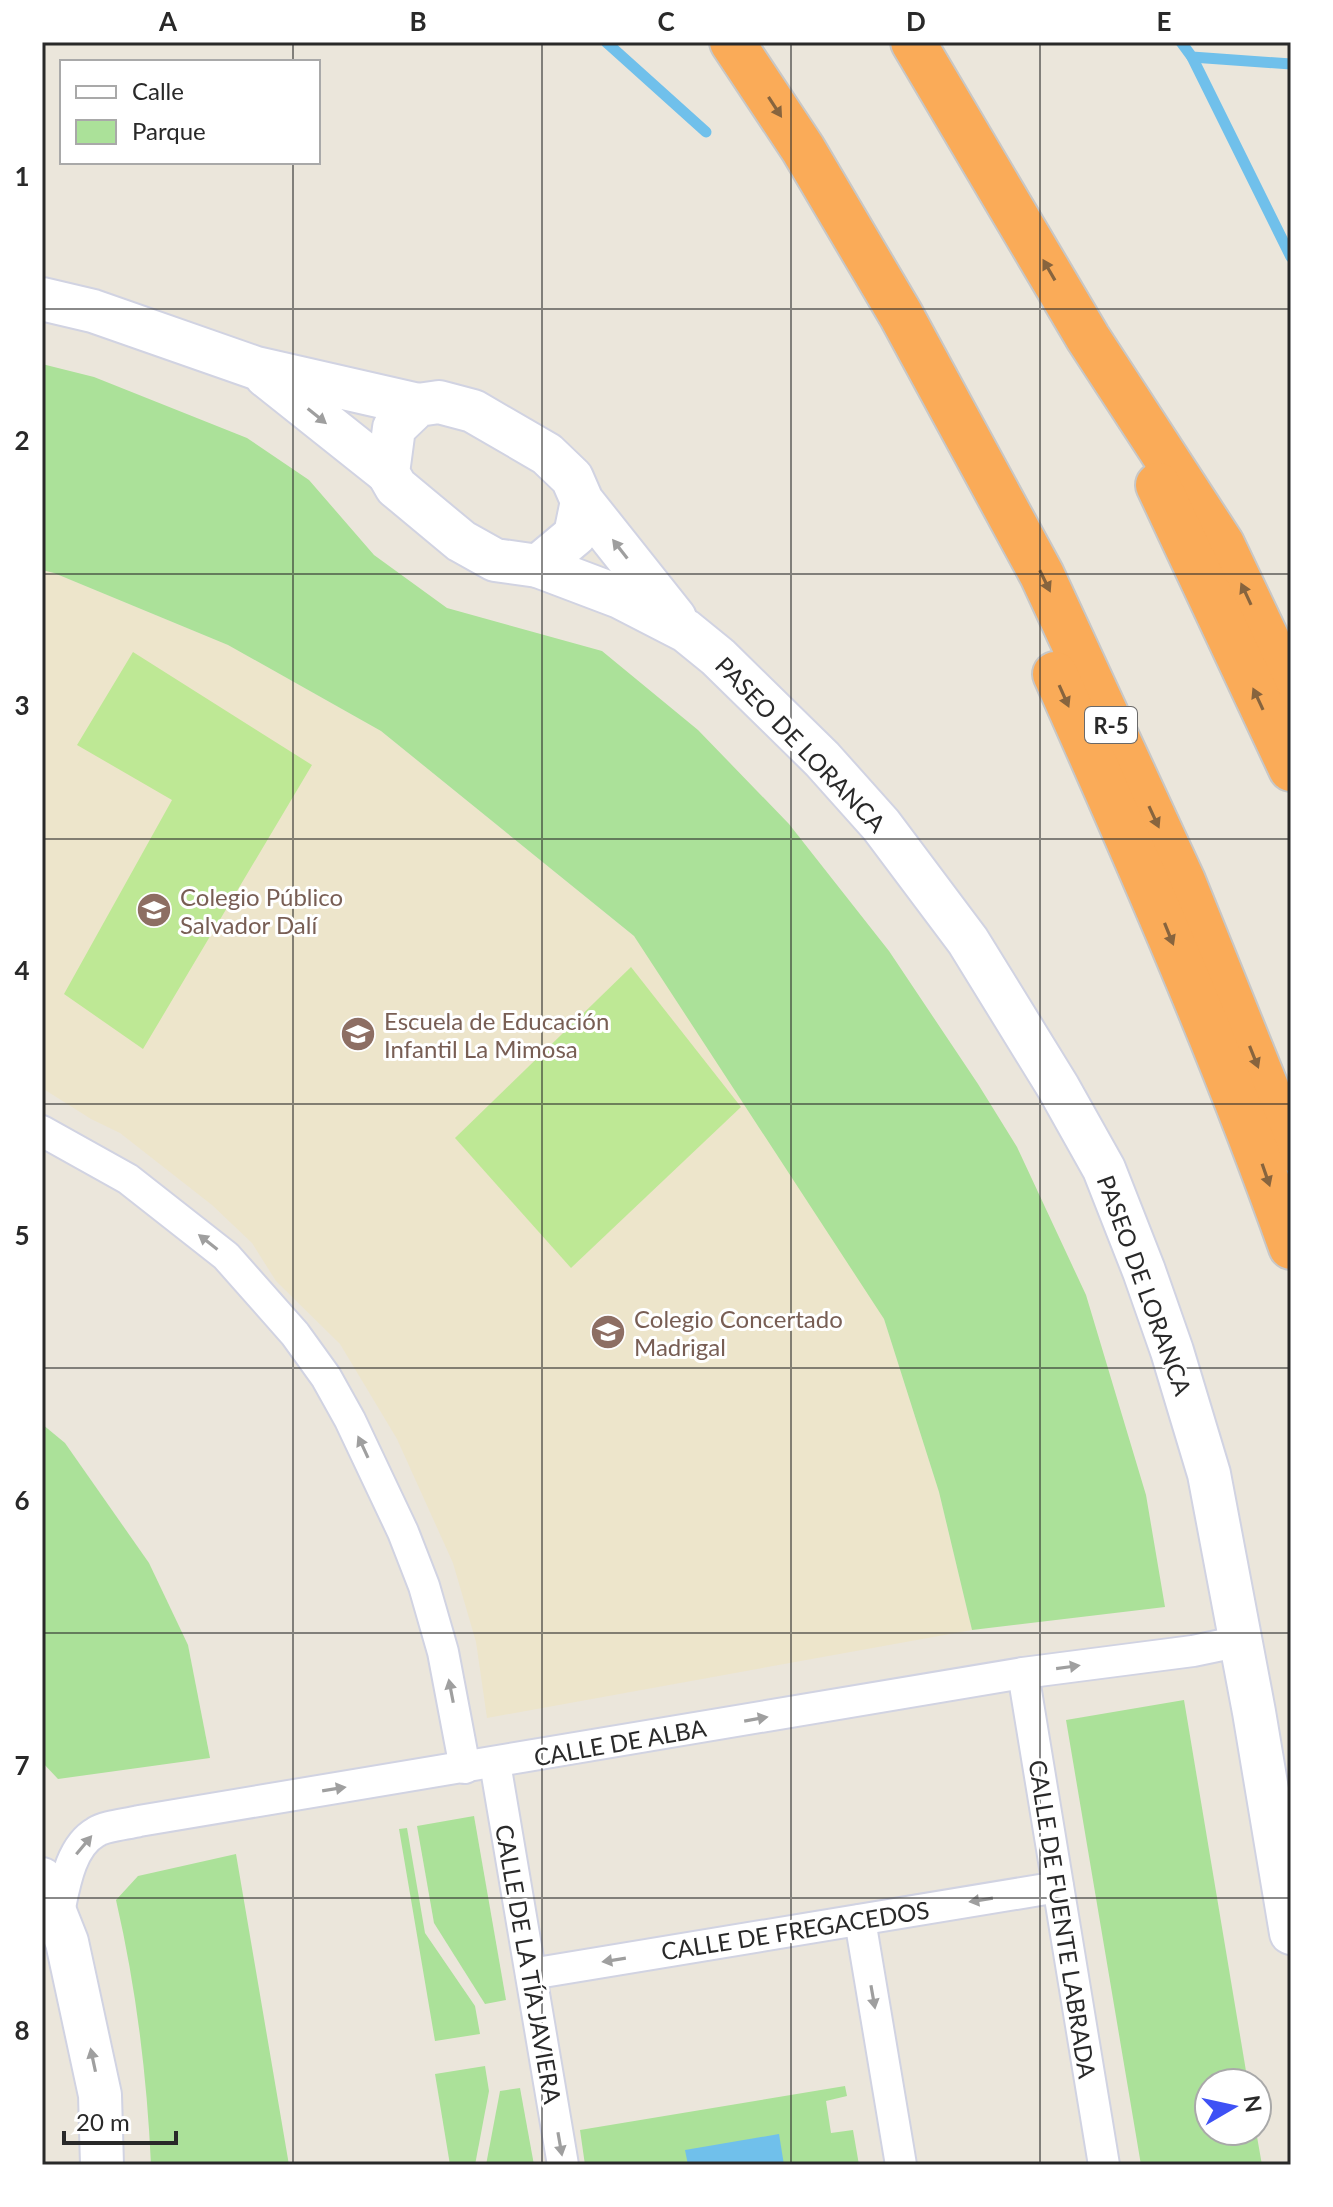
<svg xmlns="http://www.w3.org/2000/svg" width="1333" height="2207" font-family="Lato,sans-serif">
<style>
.education{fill:#ede5cb}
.green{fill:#abe199}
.pitch{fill:#bee895}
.water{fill:#70c0eb}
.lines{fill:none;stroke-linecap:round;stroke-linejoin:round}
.stream{stroke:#70c0eb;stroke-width:11}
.street-casing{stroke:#d1d3e2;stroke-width:34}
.secondary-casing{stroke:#d1d3e2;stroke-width:46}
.highway-casing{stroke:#c7c7c7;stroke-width:48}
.street{stroke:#fff;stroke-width:30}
.secondary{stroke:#fff;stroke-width:42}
.highway{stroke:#faab58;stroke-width:44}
.oneway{fill:#87643e}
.oneway2{fill:#9f9f9f}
.grid{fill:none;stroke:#292929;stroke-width:2;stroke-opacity:0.55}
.labels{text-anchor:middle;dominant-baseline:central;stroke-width:6;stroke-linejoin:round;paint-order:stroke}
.shield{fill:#fff;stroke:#696969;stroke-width:2}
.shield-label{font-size:22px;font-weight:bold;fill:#292929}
.street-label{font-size:24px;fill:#292929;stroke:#fff}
.education-label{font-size:24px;fill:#785e54;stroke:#fff;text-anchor:start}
.neatline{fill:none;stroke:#292929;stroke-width:3}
.grid-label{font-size:26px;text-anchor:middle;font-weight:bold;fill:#292929}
</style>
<rect width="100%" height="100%" fill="#ebe6db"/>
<path class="education" d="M 42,570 L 54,573 L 228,645 L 381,731 L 634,936 L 784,1139 L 884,1319 L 939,1492 L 972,1630 L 487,1718 L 476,1642 L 453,1563 L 397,1439 L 340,1344 L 276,1281 L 252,1243 L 212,1205 L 120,1133 L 91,1119 L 42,1088 Z"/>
<g class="green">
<path d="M 42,364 L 94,377 L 247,438 L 309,480 L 374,555 L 447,608 L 602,651 L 698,730 L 789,824 L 889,951 L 978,1084 L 1017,1147 L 1086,1295 L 1146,1495 L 1165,1607 L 972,1630 L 939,1492 L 884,1319 L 634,936 L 381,731 L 228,645 L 54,573 L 42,570 Z"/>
<path d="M 42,1424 L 65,1443 L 149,1563 L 188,1645 L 210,1758 L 58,1779 L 42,1762 Z"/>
<path d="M 1184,1700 L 1248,2083 L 1209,2083 L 1209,2131 L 1256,2131 L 1262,2165 L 1141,2165 L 1066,1720 Z"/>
<path d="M 474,1816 L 506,2000 L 485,2004 L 434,1923 L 417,1826 Z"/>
<path d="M 407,1828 L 425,1933 L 475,2006 L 480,2034 L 435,2041 L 399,1829 Z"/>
<path d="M 236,1854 L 289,2165 L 151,2165 C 147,2076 136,1987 116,1900 L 138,1876 Z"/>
<path d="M 485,2066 L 489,2091 L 475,2165 L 450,2165 L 435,2074 Z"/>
<path d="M 845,2086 L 847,2096 L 826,2101 L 831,2133 L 853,2130 L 859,2165 L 585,2165 L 580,2130 Z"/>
<path d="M 520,2088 L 534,2165 L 486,2165 L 500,2091 Z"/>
</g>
<g class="pitch">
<path d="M 133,652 L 312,765 L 143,1049 L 64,994 L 172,800 L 77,745 Z"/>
<path d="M 631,967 L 741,1107 L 571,1268 L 455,1138 Z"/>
</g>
<path class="water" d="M 779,2134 L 784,2165 L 688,2165 L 685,2150 Z"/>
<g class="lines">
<g class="stream">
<path d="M 606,42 L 706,132"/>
<path d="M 1181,42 L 1192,57 L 1291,64"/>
<path d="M 1192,57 L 1291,257"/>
</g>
<g class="street-casing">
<g id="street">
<path d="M 42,1131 L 128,1179 L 226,1256 L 295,1334 L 326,1377 L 350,1420 L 403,1532 L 424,1586 L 443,1652 L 465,1768"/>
<path d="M 1023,1673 L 1104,2165"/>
<path d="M 495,1763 L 563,2165"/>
<path d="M 58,1917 C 64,1890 69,1847 96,1832 C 105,1826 128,1824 139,1821 L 1023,1673 L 1193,1651 L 1241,1641"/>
<path d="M 860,1920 L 901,2165"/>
<path d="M 531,1974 L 1058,1887"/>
</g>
</g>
<g class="secondary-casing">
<g id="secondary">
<path d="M 42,299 L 93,311 L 256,368 L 418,405"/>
<path d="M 266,376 L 388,473"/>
<path d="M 582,501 L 575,535 L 538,566 L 495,560 L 461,541 L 396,487 L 388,473 L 394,428 L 418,405 L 439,402 L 473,411 L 547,454 L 572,478 L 582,501 L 675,618"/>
<path d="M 538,566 L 620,597 L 686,631 L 718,657 L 822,759 L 881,825 L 968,941 L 1058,1087 L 1104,1169 L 1144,1271 L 1172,1351 L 1209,1474 L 1254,1712 L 1291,1933"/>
<path d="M 42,1879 L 67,1942 L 100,2095 L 102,2165"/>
</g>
</g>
<g class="highway-casing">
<g id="highway">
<path d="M 732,42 L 803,149 L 901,315 L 1042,575 L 1183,881 L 1291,1149"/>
<path d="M 913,42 L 1088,338 L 1222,544 L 1291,690"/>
<path d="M 1158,485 L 1291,769"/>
<path d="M 1055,674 C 1139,863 1222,1052 1291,1247"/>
</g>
</g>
<use href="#street" class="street"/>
<use href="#secondary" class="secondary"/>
<use href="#highway" class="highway"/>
</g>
<defs><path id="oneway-solid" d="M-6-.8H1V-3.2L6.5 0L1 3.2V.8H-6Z" transform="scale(2)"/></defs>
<g class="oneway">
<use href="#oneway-solid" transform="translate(775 107) rotate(57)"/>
<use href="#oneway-solid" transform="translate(1049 270) rotate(-120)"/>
<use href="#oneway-solid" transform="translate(1045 581) rotate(64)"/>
<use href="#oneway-solid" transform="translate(1246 594) rotate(-115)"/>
<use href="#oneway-solid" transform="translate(1064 696) rotate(66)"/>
<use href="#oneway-solid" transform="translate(1258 699) rotate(-115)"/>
<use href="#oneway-solid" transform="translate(1154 817) rotate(65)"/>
<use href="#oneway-solid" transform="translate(1169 934) rotate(68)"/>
<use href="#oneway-solid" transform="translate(1254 1057) rotate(68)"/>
<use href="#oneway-solid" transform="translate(1266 1175) rotate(71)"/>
</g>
<g class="oneway2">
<use href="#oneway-solid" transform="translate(317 416) rotate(39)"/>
<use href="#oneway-solid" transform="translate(620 549) rotate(-128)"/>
<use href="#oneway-solid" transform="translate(208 1242) rotate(-142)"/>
<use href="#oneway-solid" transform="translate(363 1447) rotate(-115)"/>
<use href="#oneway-solid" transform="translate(1068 1667) rotate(-8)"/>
<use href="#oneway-solid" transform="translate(451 1691) rotate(-101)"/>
<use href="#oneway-solid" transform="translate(756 1719) rotate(-10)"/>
<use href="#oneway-solid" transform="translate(334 1789) rotate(-9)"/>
<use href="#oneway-solid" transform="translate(84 1845) rotate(-50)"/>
<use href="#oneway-solid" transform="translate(981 1900) rotate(171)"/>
<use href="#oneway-solid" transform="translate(614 1960) rotate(171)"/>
<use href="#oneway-solid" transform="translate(873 1997) rotate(80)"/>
<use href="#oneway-solid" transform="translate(93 2060) rotate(-102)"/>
<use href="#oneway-solid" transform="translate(560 2144) rotate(80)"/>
</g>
<path class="grid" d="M 293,42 L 293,62M 542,42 L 542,2165M 791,42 L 791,2165M 1040,42 L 1040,2165M 293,162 L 293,2165M 42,309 L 1291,309M 42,574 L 1291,574M 42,839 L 1291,839M 42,1104 L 1291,1104M 42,1368 L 1291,1368M 42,1633 L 1291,1633M 42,1898 L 1291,1898"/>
<defs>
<g id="school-disc" transform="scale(1.8)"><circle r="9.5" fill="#8d6e63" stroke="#fff"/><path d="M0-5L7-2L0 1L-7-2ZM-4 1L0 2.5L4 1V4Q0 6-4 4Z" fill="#fff"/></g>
</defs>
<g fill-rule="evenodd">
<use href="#school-disc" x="154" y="910"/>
<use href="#school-disc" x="358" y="1034"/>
<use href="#school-disc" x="608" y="1332"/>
</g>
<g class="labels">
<rect class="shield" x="1085" y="707" width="52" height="36" rx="6"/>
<g class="shield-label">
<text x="1111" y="725">R-5</text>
</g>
<g class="street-label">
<text transform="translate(801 744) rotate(46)">PASEO DE LORANCA</text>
<text transform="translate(1145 1285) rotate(70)">PASEO DE LORANCA</text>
<text transform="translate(620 1742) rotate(-10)">CALLE DE ALBA</text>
<text transform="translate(1063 1919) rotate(81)">CALLE DE FUENTE LABRADA</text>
<text transform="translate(795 1930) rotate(-9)">CALLE DE FREGACEDOS</text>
<text transform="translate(529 1964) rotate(80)">CALLE DE LA TÍA JAVIERA</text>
</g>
<g class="education-label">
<text x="180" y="896">Colegio Público<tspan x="180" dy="28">Salvador Dalí</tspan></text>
<text x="384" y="1020">Escuela de Educación<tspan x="384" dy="28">Infantil La Mimosa</tspan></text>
<text x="634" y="1318">Colegio Concertado<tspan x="634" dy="28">Madrigal</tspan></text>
</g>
</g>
<rect width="1333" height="2207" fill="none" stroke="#ffffff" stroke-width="88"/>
<rect x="60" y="60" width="260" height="104" fill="#ffffff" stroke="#a9a9a9" stroke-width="2"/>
<rect x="76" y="86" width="40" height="12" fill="#ffffff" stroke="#a9a9a9" stroke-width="2"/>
<text x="132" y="100" font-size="24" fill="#292929">Calle</text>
<rect x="76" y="120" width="40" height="24" fill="#abe199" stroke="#a9a9a9" stroke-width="2"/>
<text x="132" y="140" font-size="24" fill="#292929">Parque</text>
<g transform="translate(1233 2107) rotate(81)"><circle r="38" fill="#ffffff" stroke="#a9a9a9" stroke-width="2"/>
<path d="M0-6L14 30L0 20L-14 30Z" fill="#3e51f5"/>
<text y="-12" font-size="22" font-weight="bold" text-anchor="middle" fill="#292929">N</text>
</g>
<path d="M64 2131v12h112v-12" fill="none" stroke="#292929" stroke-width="4"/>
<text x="76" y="2131" font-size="24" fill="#292929" stroke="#ffffff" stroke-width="6" paint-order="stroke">20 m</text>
<rect x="44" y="44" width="1245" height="2119" class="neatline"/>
<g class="grid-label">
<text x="168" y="31">A</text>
<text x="418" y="31">B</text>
<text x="666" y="31">C</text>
<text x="916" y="31">D</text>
<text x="1164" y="31">E</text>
<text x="22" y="186">1</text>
<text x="22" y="450">2</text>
<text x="22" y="715">3</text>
<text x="22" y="980">4</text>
<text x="22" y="1245">5</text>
<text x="22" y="1510">6</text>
<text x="22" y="1775">7</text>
<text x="22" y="2040">8</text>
</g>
</svg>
